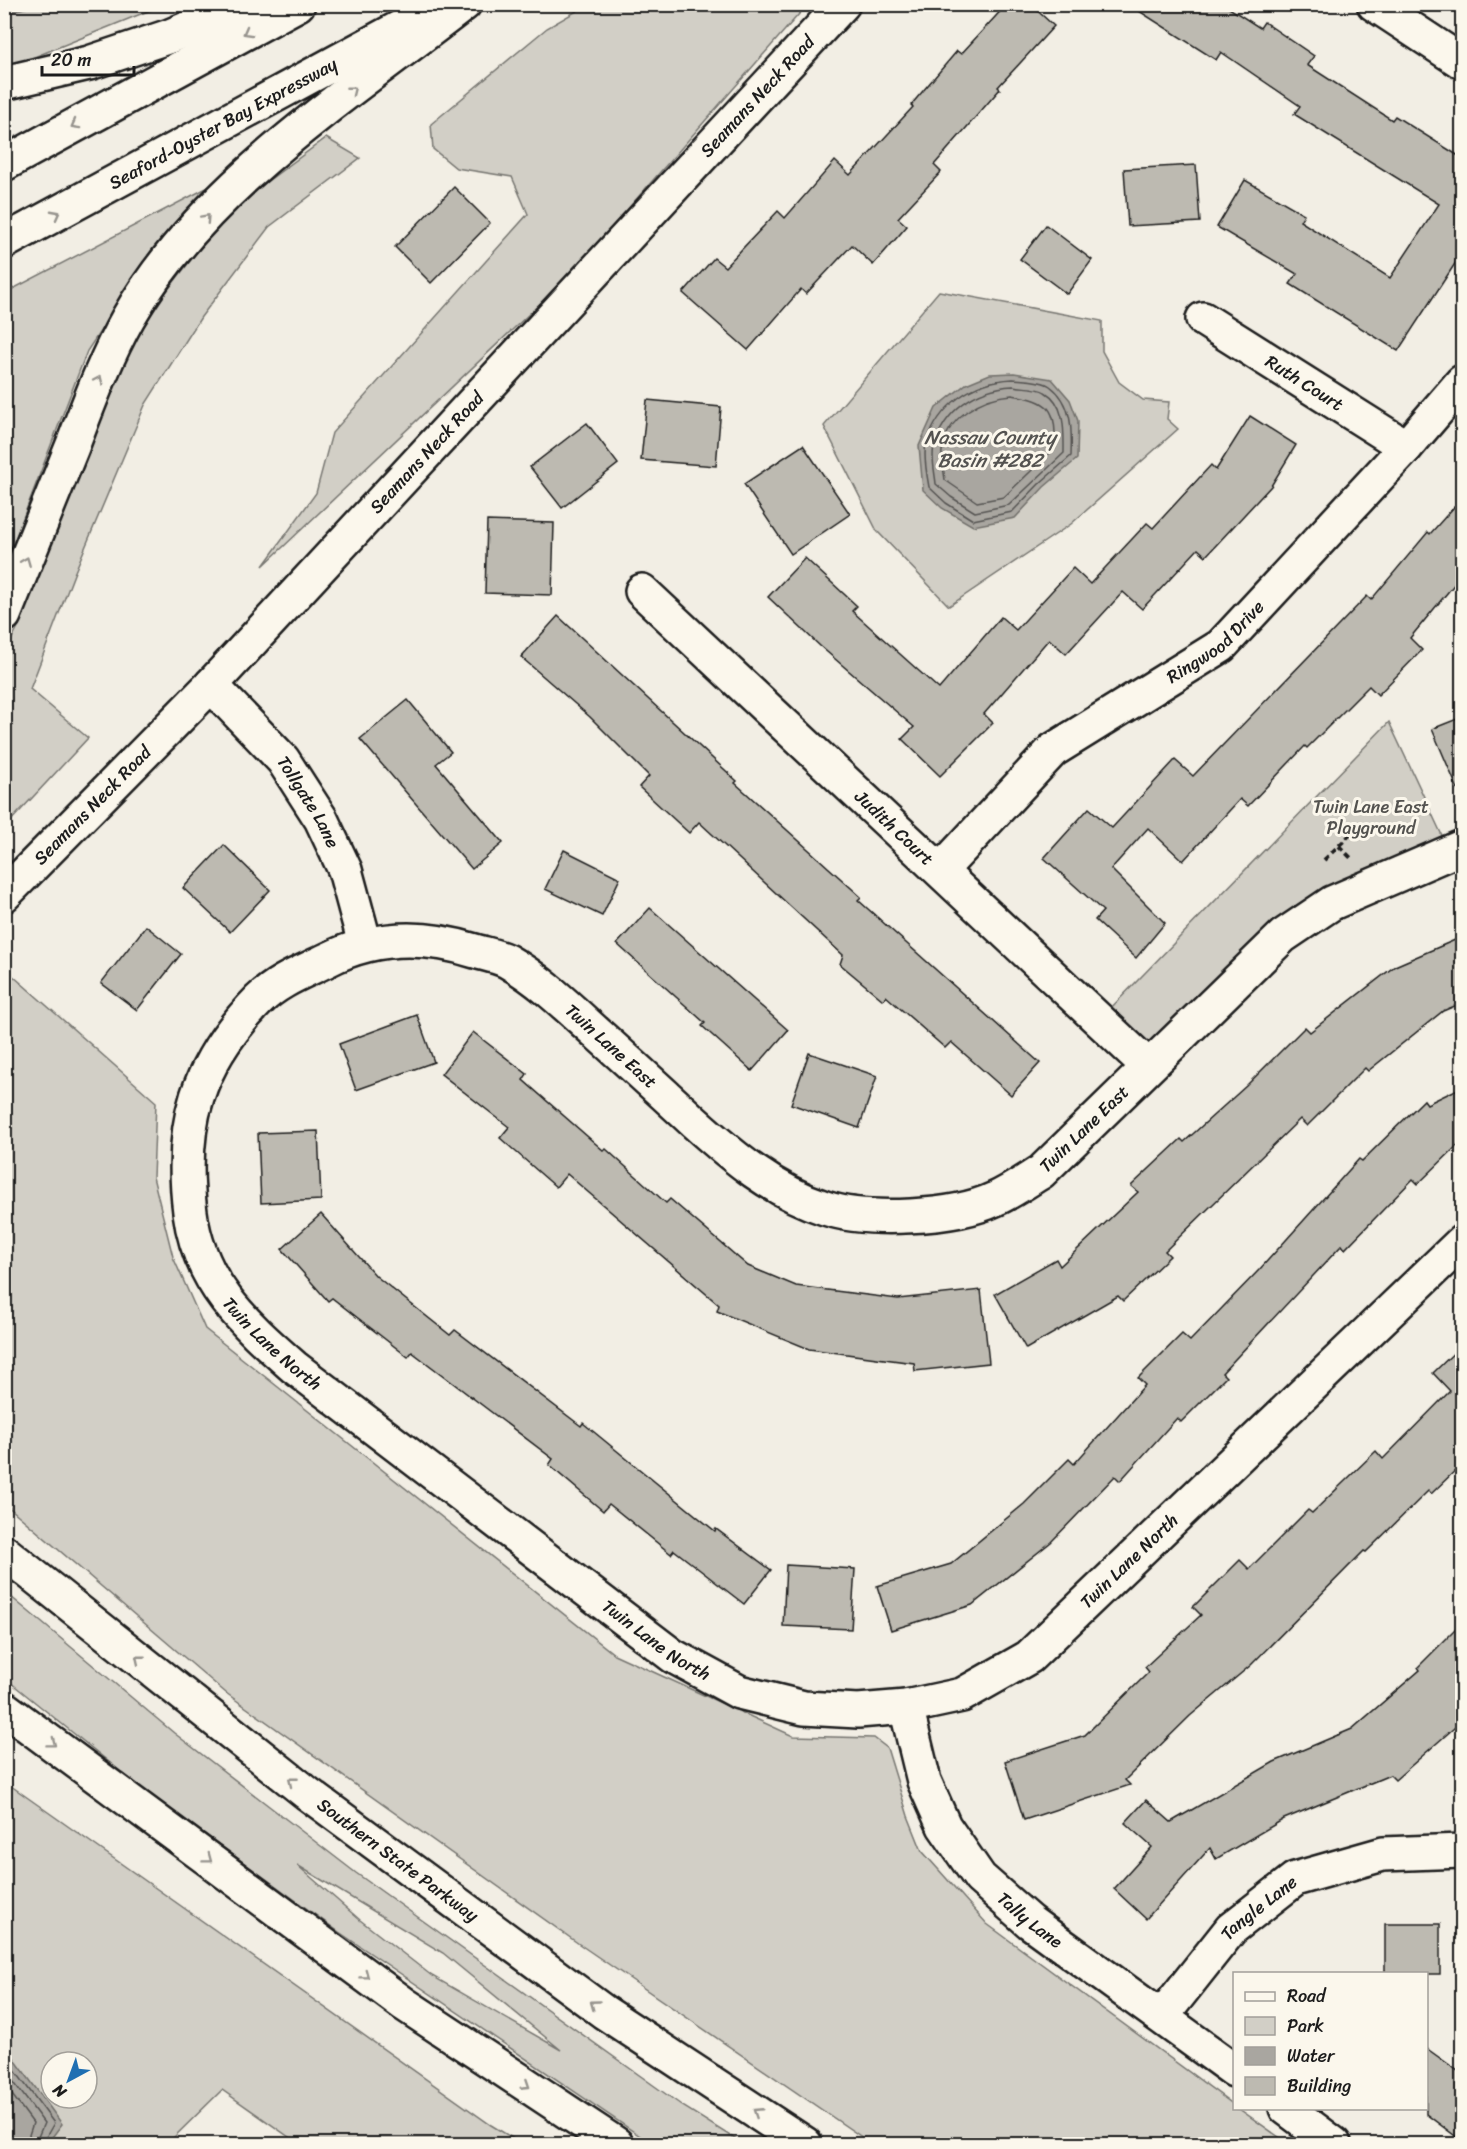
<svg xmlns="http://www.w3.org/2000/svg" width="1467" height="2149" font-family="Sriracha,sans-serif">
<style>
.green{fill:#d2cfc6;stroke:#777671;stroke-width:1.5;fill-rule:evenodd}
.water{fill:#a9a6a0;stroke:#716f6b;stroke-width:1.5}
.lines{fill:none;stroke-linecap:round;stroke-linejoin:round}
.shore{stroke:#545351;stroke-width:1.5}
.building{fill:#bdbab1;stroke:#1c1c1c;stroke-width:1.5}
.minor-casing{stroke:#1c1c1c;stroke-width:38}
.major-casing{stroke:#1c1c1c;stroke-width:38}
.highway-casing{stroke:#1c1c1c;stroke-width:38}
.path{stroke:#1c1c1c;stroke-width:4;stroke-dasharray:6 4.5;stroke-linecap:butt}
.minor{stroke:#fbf7ec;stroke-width:33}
.major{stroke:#fbf7ec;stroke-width:33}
.highway{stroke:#fbf7ec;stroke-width:33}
.oneway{stroke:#97948e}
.labels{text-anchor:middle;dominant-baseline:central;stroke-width:6;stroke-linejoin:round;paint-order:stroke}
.street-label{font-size:18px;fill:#1c1c1c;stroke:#fbf7ec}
.park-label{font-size:18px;fill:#53524f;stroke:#fbf7ec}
.water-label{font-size:20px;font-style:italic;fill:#545351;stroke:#fbf7ec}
</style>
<rect width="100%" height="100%" fill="#f2eee4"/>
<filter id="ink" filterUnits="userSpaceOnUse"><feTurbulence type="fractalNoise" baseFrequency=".0167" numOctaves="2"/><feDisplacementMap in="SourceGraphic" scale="12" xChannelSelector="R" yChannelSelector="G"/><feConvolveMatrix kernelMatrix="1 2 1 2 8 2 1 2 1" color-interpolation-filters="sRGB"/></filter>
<g filter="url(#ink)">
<g class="green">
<path d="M 36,5 L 163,5 L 22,62 L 5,64 L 5,13 Z"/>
<path d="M 587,5 L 807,5 L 567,278 L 263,566 L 316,493 L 332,433 L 528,214 L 512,177 L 456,168 L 433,149 L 431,124 L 547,28 Z"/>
<path d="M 326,138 L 360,158 L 269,227 L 201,317 L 145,405 L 74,574 L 30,689 L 88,738 L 5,827 L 5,652 L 20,623 L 113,372 L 167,291 L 230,209 Z"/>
<path d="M 220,181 L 154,250 L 87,351 L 5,565 L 5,293 Z"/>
<path d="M 939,291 L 1102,321 L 1102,351 L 1119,382 L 1143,400 L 1169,402 L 1167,419 L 1178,429 L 1071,524 L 949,606 L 877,531 L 824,426 Z"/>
<path d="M 1389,722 L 1447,846 L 1336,892 L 1148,1057 L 1105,1014 Z"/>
<path d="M 4,968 L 156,1102 L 153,1177 L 173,1257 L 205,1329 L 614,1654 L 793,1736 L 874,1738 L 887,1748 L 908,1816 L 922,1851 L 987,1924 L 1234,2105 L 1234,2108 L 1239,2109 L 1289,2144 L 872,2144 L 579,1944 L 226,1693 L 5,1504 Z"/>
<path d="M 4,1591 L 174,1733 L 356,1873 L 684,2107 L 743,2144 L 652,2144 L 339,1932 L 140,1787 L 5,1678 ZM 297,1865 L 443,1953 L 561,2050 L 432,1976 L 360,1920 Z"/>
<path d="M 4,1781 L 491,2125 L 522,2144 L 299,2144 L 222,2090 L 167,2144 L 5,2144 ZM 51,2062 L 87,2062 L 87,2098 L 51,2098 Z"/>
</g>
<g class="water">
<path d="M 1014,373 L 1052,379 L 1070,400 L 1078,421 L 1077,459 L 1044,487 L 1015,518 L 973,526 L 942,508 L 923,490 L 919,446 L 936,408 L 966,384 L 990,374 Z"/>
<path d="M 5,2046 L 62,2124 L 47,2144 L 5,2144 Z"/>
</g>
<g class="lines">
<g class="shore">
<path d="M 1013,379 C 1023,380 1042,380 1050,386 C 1073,403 1072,431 1071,456 L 1040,483 L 1012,512 L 973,520 L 946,503 L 929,487 C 927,476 923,456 926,445 C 938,405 972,381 1013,379 Z"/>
<path d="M 1013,386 C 1022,388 1038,387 1045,392 C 1066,404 1064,433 1064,453 L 1009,505 L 975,512 L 951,497 L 936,484 C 935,473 931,457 934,447 C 944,410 976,388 1013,386 Z"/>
<path d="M 1012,395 C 1051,401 1056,408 1055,448 L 1004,497 L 977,502 L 945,480 C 944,471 941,459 942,451 C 946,417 982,397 1012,395 Z"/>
<path d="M 4,2056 L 54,2123 L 42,2144"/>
<path d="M 4,2069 L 44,2123 L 35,2144"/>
<path d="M 4,2084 L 33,2123 L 26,2144"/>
</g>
</g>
<g class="building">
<path d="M 1007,4 L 1030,4 L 1054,26 L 998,87 L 1000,89 L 934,165 L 941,172 L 898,218 L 907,226 L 873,265 L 852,245 L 806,294 L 801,289 L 748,350 L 683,293 L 714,258 L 725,267 L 778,211 L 785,218 L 835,161 L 850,175 L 913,107 L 911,105 L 957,51 L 961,54 Z"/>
<path d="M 1128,4 L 1223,4 L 1260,28 L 1264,22 L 1314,56 L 1307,65 L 1392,120 L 1395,116 L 1462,158 L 1462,253 L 1398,351 L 1290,284 L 1297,274 L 1217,227 L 1245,180 L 1304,214 L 1300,221 L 1390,278 L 1439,204 L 1294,114 L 1300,106 L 1221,52 L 1216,60 Z"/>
<path d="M 1196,165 L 1200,222 L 1128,226 L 1124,169 Z"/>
<path d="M 454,187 L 490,223 L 431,283 L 395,247 Z"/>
<path d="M 1046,225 L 1092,260 L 1067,294 L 1020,259 Z"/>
<path d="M 647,400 L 721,407 L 716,466 L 641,460 Z"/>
<path d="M 1250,416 L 1296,445 L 1271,486 L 1206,556 L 1198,549 L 1142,609 L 1123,592 L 1066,654 L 1049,639 L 984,714 L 993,723 L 940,776 L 902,739 L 914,727 L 820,646 L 768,597 L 805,558 L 857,606 L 852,611 L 939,689 L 1001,617 L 1016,630 L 1073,568 L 1090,584 L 1147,523 L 1153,528 L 1211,465 L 1216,470 Z"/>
<path d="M 587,423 L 618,464 L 562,508 L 530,467 Z"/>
<path d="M 803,445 L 850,514 L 791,554 L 744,484 Z"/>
<path d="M 1462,498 L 1462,575 L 1410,638 L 1422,650 L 1378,695 L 1369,686 L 1307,748 L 1305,746 L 1248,806 L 1240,799 L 1183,861 L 1148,828 L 1111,869 L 1165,923 L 1136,958 L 1095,920 L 1103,911 L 1044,858 L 1089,808 L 1112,828 L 1175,760 L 1193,776 L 1367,596 L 1371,600 L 1428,532 L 1430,534 Z"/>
<path d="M 487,521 L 554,523 L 552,595 L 485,593 Z"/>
<path d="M 558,616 L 737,781 L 735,783 L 861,897 L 858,900 L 1040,1063 L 1011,1095 L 951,1042 L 945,1048 L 886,996 L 883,1000 L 840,964 L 843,955 L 699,822 L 689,833 L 639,787 L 649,776 L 590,717 L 521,657 Z"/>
<path d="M 408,700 L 451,752 L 436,764 L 503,843 L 472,869 L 360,739 Z"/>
<path d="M 1462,717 L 1462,799 L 1432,729 Z"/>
<path d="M 224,845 L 270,890 L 230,932 L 183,888 Z"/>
<path d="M 564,850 L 620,878 L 602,916 L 545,889 Z"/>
<path d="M 650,908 L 788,1030 L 752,1071 L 702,1026 L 705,1023 L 617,944 Z"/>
<path d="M 146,926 L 181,954 L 137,1010 L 101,983 Z"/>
<path d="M 1462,937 L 1462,1003 L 1443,1011 L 1368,1071 L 1365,1068 L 1307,1126 L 1300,1119 L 1165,1251 L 1170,1256 L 1123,1301 L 1118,1296 L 1026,1349 L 995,1294 L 1056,1259 L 1060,1266 L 1138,1192 L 1131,1186 L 1181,1139 L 1184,1142 L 1246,1086 L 1305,1027 L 1310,1032 L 1395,966 Z"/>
<path d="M 417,1015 L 434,1062 L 356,1090 L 339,1044 Z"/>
<path d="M 473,1032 L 527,1074 L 523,1080 L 604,1151 L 606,1149 L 666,1203 L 670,1199 L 748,1266 L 796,1286 L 898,1299 L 981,1290 L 989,1363 L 915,1371 L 914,1363 L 809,1349 L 717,1311 L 719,1305 L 567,1174 L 556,1187 L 500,1138 L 509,1127 L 441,1074 Z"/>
<path d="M 809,1053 L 877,1076 L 859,1128 L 791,1104 Z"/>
<path d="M 1462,1087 L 1462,1141 L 1418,1184 L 1413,1179 L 1345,1249 L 1342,1245 L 1222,1373 L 1226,1377 L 1181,1422 L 1177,1418 L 1120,1481 L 1115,1476 L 1051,1542 L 972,1605 L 891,1630 L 877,1586 L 951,1564 L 1024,1504 L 1069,1459 L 1074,1464 L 1145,1385 L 1138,1378 L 1182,1334 L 1190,1341 L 1259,1270 L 1359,1159 L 1362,1161 L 1424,1100 L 1427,1104 Z"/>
<path d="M 318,1131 L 321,1200 L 261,1203 L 258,1133 Z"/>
<path d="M 321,1214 L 376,1276 L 450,1335 L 455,1330 L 581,1426 L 583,1423 L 715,1531 L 716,1529 L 771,1570 L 744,1604 L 674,1550 L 671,1554 L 609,1504 L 603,1511 L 549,1465 L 553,1459 L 412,1352 L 408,1357 L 332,1298 L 328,1301 L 282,1249 Z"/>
<path d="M 1462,1345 L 1462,1464 L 1431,1494 L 1428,1491 L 1366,1552 L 1364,1551 L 1251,1665 L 1190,1716 L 1125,1780 L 1130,1785 L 1024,1820 L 1005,1761 L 1085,1735 L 1149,1672 L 1145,1667 L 1201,1615 L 1193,1607 L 1240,1560 L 1249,1569 L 1308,1510 L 1312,1513 L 1376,1451 L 1383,1459 L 1450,1391 L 1433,1373 Z"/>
<path d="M 786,1565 L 855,1569 L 851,1629 L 783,1626 Z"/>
<path d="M 1462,1623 L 1462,1721 L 1395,1780 L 1390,1775 L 1284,1819 L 1216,1859 L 1210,1848 L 1146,1919 L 1114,1889 L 1152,1847 L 1125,1823 L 1146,1800 L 1171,1822 L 1274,1762 L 1352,1729 L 1420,1670 L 1418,1667 Z"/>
<rect x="1385" y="1924" width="55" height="50"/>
<path d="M 1426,2048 L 1462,2074 L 1462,2141 L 1426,2114 Z"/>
</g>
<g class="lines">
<g class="minor-casing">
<g id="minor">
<path d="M 1374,4 L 1462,62"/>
<path id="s1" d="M 1203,319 L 1406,447"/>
<path id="s2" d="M 642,591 L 1148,1066"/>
<path id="s3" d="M 211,685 L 283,760 L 321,819 L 345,870 L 365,944"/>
<path id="s4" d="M 1462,847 L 1332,903 L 1283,936 L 1041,1172 C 1026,1181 1011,1192 995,1199 C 955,1218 867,1222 825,1208 C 773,1191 733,1157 693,1121 C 662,1092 631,1064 600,1036 C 570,1009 542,981 507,961 C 497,956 485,954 475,951 C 425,935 375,935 327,960 C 303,972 278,981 259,1000 C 197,1063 179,1124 190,1212 C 199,1283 243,1322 294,1367 L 673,1656 L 739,1692 L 804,1708 L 858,1711 L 906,1707 L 962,1695 L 1029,1657 L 1462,1242"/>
<path id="s5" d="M 941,870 L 1053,750 L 1221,646 L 1406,447 L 1462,382"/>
<path id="s6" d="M 906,1707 L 924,1781 L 944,1826 L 980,1878 L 1030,1922 L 1234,2070"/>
<path id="s7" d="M 1162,2016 L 1231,1929 L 1295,1879 L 1383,1854 L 1462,1851"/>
<path d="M 1286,2108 L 1334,2144"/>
</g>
</g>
<g class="major-casing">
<g id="major">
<path id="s8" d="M 4,895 L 211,685 L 843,4"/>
</g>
</g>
<g class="highway-casing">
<g id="highway">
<path d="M 4,83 L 89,63 L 170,36 L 245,4"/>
<path d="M 4,164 L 298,4"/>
<path id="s9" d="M 4,242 L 425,14"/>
<path d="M 4,615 C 27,559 49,503 72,447 C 89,403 105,359 128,318 C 202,187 347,95 464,4"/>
<path id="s10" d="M 4,1552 L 307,1793 L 604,2012 L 805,2144"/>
<path d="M 4,1708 L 404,2004 L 616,2144"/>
</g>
</g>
<g class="path">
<path d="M 1339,846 L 1353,860"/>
<path d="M 1324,860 L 1354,831"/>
</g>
<use href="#minor" class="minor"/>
<use href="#major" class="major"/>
<use href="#highway" class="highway"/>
</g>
<defs><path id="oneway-chevron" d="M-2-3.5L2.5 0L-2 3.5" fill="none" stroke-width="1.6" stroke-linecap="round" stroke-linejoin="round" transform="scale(1.5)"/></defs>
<g class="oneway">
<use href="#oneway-chevron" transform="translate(247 32) rotate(151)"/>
<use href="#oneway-chevron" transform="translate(352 90) rotate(-38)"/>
<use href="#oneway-chevron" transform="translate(75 125) rotate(151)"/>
<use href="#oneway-chevron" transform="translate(56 214) rotate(-28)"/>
<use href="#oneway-chevron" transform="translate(206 218) rotate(-47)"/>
<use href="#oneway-chevron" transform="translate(99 380) rotate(-65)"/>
<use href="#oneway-chevron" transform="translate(26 561) rotate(-68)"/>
<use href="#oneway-chevron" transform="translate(139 1659) rotate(-141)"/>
<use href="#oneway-chevron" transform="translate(52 1743) rotate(37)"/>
<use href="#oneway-chevron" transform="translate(292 1781) rotate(-141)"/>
<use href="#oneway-chevron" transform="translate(208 1859) rotate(37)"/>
<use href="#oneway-chevron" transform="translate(365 1975) rotate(37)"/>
<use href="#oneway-chevron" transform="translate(594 2004) rotate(-144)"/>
<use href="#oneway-chevron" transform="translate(526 2085) rotate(33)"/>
<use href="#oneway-chevron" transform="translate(757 2112) rotate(-147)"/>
</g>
</g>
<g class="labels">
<g class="street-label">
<text stroke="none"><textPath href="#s8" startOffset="1098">Seamans Neck Road</textPath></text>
<text stroke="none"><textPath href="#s9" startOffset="249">Seaford-Oyster Bay Expressway</textPath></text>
<text stroke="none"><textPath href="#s1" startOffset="120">Ruth Court</textPath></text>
<text stroke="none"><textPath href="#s8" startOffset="612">Seamans Neck Road</textPath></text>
<text stroke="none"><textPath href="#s5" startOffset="360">Ringwood Drive</textPath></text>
<text stroke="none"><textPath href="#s3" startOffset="153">Tollgate Lane</textPath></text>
<text stroke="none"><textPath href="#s8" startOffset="126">Seamans Neck Road</textPath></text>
<text stroke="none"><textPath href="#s2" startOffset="346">Judith Court</textPath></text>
<text transform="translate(611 1046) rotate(42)">Twin Lane East</text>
<text transform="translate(1084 1129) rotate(-44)">Twin Lane East</text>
<text stroke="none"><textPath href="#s4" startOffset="1827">Twin Lane North</textPath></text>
<text stroke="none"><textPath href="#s4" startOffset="2853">Twin Lane North</textPath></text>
<text stroke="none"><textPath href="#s4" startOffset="2313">Twin Lane North</textPath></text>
<text stroke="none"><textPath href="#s10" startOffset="500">Southern State Parkway</textPath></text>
<text stroke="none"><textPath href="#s7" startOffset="146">Tangle Lane</textPath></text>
<text stroke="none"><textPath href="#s6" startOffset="254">Tally Lane</textPath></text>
</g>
<g class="park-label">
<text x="1371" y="807">Twin Lane East<tspan x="1371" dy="21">Playground</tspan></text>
</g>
<g class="water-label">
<text x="990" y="437">Nassau County<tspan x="990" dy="23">Basin #282</tspan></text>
</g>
</g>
<rect width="1467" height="2149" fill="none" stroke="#fbf7ec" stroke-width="24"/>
<rect x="12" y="12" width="1443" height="2125" fill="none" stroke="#1c1c1c" stroke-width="2" filter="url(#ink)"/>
<rect x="1233" y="1972" width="195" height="138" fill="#fbf7ec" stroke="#a29f99" stroke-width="1.5"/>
<rect x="1245" y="1992" width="30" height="9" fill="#fbf7ec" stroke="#a29f99" stroke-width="1.5"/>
<text x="1287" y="2002" font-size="18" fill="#1c1c1c">Road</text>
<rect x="1245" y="2017" width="30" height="18" fill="#d2cfc6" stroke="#a29f99" stroke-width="1.5"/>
<text x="1287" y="2032" font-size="18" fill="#1c1c1c">Park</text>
<rect x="1245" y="2047" width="30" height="18" fill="#a9a6a0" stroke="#a29f99" stroke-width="1.5"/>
<text x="1287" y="2062" font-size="18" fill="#1c1c1c">Water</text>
<rect x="1245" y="2077" width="30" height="18" fill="#bdbab1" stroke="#a29f99" stroke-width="1.5"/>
<text x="1287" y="2092" font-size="18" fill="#1c1c1c">Building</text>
<g transform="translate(69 2080) rotate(221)"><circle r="28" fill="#fbf7ec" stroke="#a29f99" stroke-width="1.5"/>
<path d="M0-4.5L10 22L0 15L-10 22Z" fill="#1f6fb2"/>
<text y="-9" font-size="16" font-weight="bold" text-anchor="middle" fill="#1c1c1c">N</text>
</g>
<path d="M42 66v9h92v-9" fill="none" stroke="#1c1c1c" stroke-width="3"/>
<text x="51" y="66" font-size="18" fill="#1c1c1c" stroke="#fbf7ec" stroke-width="4.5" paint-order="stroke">20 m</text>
</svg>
